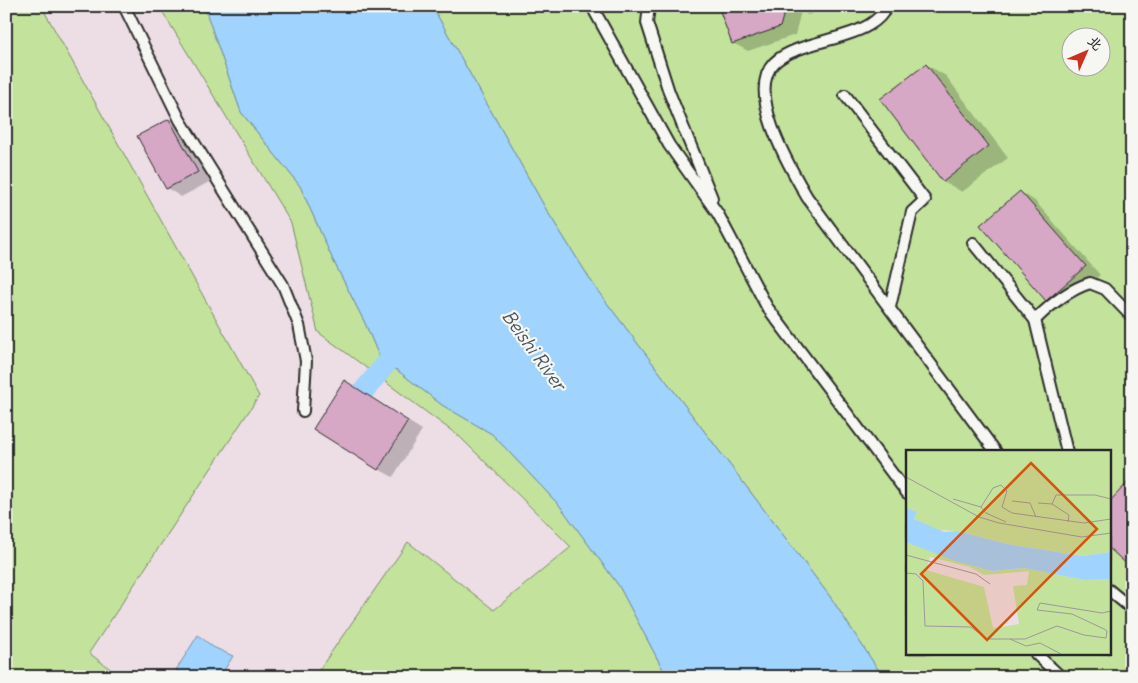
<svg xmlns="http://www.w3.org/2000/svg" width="1138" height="683" font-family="Delius,'LXGW WenKai TC',sans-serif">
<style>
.green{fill:#c3e39c;stroke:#778764;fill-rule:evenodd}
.water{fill:#a0d3fe;stroke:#7190aa}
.shadow{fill:#0003}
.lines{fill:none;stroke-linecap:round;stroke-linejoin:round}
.canal{stroke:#a0d3fe;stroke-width:21}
.building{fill:#d7a7c6;stroke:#2b2b2b}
.service-casing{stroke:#2b2b2b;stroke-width:14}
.service{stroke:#f6f6f2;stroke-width:10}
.labels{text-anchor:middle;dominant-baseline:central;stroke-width:4.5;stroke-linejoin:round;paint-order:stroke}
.water-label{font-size:18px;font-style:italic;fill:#485560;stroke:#f6f6f2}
.inset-road{fill:none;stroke:#9f969b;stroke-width:1}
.view{fill:#d5540f;fill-opacity:0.15;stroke:#d5540f;stroke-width:2.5}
.inset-edge{fill:none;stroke:#2b2b2b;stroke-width:2.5}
</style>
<rect width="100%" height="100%" fill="#eddee5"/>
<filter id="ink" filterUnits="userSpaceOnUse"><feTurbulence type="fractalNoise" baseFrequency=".02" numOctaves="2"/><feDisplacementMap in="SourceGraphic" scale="10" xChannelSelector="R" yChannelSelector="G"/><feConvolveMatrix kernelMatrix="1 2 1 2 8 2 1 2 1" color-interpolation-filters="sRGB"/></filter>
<g filter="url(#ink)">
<g class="green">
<path d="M 6,6 L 48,6 L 43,9 L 259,396 L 89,653 L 121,677 L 6,677 Z"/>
<path d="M 159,6 L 204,6 L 241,112 L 300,186 L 333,260 L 365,323 L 379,356 L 442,405 L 492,434 L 560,506 L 619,586 L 667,677 L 314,677 L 408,542 L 494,610 L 571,547 L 460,437 L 318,332 L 291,223 Z"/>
<path d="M 432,6 L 1132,6 L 1132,677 L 883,677 L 831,598 L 597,290 L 547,211 ZM 1070,38 L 1100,38 L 1100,68 L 1070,68 ZM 907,452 L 1109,452 L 1109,654 L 907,654 Z"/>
</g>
<g class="water">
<path d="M 204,6 L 432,6 L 547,211 L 597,290 L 831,598 L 883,677 L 667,677 L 619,586 L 560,506 L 492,434 L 442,405 L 379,356 L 365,323 L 333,260 L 300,186 L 241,112 Z"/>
<path d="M 198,635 L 213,647 L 233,656 L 220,677 L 184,677 L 176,670 Z"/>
</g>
<g class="shadow">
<path d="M 719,6 L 830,6 L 808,15 L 801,11 L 795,35 L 748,51 L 733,43 Z"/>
<path d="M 927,65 L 946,76 L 1008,158 L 962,192 L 943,181 Z"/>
<path d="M 169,121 L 184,129 L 211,181 L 181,197 L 167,188 Z"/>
<path d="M 1021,192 L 1035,201 L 1100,275 L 1061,308 L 1047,300 Z"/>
<path d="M 359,390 L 422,430 L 393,477 L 378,469 Z"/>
</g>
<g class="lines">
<path class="canal" d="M 347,411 L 400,347 L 404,339"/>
</g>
<g class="building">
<path d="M 718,6 L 786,6 L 780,27 L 732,44 Z"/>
<path d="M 796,6 L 808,6 L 798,11 Z"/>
<path d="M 926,64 L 989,146 L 943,182 L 880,99 Z"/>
<path d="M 169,119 L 198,172 L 166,189 L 137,136 Z"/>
<path d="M 1020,191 L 1086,266 L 1046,301 L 980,225 Z"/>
<path d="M 344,380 L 408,421 L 378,470 L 313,429 Z"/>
<path d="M 1132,478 L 1132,569 L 1109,548 L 1109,502 Z"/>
</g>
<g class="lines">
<g class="service-casing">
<g id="service">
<path d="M 124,6 L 180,120 L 283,285 L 299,325 L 306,361 L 303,411"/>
<path d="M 593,6 L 595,12 L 669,145 L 718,214 L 767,307 L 907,493"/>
<path d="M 649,6 L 647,23 L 669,92 L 712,198"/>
<path d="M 887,6 C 879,23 861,30 845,35 C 824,42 789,48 774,63 C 745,93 791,169 807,197 L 996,452"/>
<path d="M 845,95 L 925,200 L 912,212 L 890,307"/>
<path d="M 973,243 L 1035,320 C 1051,304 1068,290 1090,283 L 1105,289 L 1132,317"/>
<path d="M 1035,320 L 1067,452"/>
<path d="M 1109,590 L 1132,609"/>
<path d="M 1036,654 L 1061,677"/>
</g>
</g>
<use href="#service" class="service"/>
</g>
</g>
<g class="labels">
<g class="water-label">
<text transform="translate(534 350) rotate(54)">Beishi River</text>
</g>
</g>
<g transform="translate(906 450)">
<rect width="205" height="205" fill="#eddee5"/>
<path d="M 0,1 L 205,1 L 205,102 L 176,106 L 101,94 L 51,81 L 29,80 L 8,69 L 11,62 L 0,58 ZM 0,92 L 86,121 L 118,118 L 179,130 L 205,129 L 205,204 L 0,204 ZM 24,107 L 64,117 L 78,125 L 123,121 L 121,135 L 107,136 L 113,174 L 87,178 L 78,137 L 20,120 Z" fill="#c3e39c" fill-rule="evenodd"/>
<path d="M 0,58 L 11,62 L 8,69 L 38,82 L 51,81 L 101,94 L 176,106 L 205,102 L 205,129 L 179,130 L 118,118 L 86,121 L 49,111 L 0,92 Z" fill="#a0d3fe"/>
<path class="inset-road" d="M 0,27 L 73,67 L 93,73 L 176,87 L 205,83M 47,49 L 75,57 L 87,38 L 95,35 L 101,41 L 96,57 L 106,63 L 178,73 L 205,69M 106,51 L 124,53 L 130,67M 132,53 L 146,54 L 150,45 L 189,45 L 205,49M 146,54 L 163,65 L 162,72M 75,57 L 80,63 L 100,72M 0,105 L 70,124 L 84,134M 0,123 L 10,124 L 17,131 L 19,176 L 65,177 L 81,189 L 104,189 L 120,196 L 134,193 L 155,204M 104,189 L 119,189 L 151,176 L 178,185 L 200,188 L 201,181 L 198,179 L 166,164 L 131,160 L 134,153 L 196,163 L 205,161"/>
<path class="view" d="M 125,13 L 191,79 L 81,190 L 15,124 Z"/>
<rect width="205" height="205" class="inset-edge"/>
</g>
<rect width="1138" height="683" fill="none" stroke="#f6f6f2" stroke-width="25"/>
<rect x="12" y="12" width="1113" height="658" fill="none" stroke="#2b2b2b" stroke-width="2" filter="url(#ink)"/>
<g transform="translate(1086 52) rotate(45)"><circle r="24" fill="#f6f6f2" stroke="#a5a5a2"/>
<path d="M0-4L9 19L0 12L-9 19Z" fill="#c8321e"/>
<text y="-8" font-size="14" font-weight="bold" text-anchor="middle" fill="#2b2b2b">北</text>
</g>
</svg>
